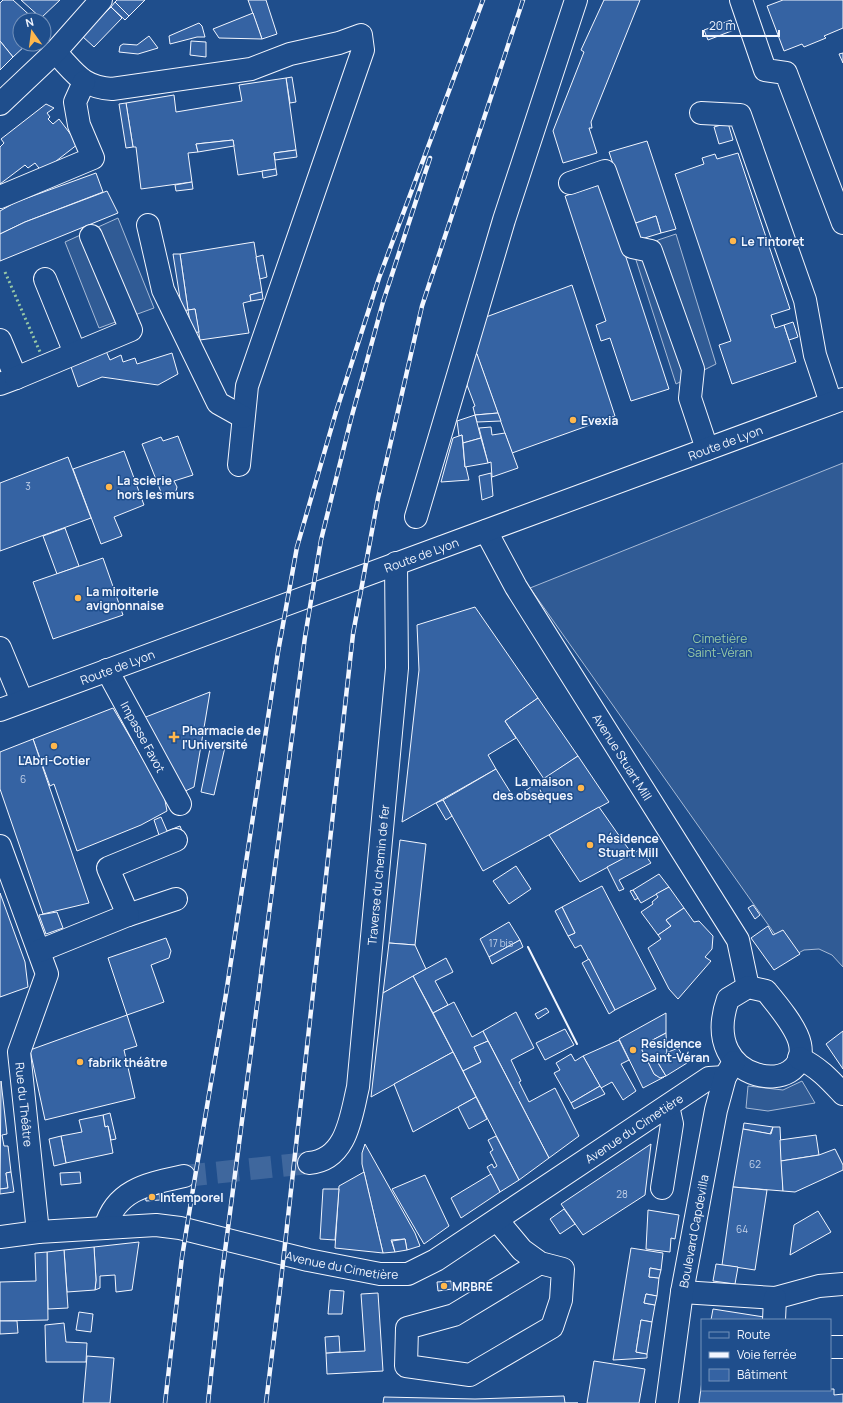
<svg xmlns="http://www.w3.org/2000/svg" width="843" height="1403" font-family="Manrope,sans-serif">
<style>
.built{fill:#305b95;stroke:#a8bbd7}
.building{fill:#3563a3;stroke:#f2f6ff}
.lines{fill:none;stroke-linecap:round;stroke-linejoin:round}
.minor-tunnel{stroke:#3f679d;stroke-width:22;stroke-dasharray:22 11;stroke-linecap:butt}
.minor-casing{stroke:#f2f6ff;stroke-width:24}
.major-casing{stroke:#f2f6ff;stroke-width:24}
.minor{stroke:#1f4e8c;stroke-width:22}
.major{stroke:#1f4e8c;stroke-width:22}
.rail-casing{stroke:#f2f6ff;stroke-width:4.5}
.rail{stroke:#1f4e8c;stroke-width:3;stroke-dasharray:9;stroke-linecap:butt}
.hedge{stroke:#97c8a6;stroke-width:3;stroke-dasharray:2 3;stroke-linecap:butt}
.wall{stroke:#f2f6ff;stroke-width:2}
.poi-dot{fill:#ffb74d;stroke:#1f4e8c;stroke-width:1.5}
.labels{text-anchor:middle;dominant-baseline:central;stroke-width:3;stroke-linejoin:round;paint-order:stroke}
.number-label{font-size:10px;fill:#c3d1e8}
.poi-label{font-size:12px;font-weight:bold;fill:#f2f6ff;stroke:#1f4e8c;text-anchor:start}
.street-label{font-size:12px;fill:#f2f6ff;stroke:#1f4e8c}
.park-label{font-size:12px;fill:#97c8a6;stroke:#1f4e8c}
</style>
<rect width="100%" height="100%" fill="#1f4e8c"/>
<g class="built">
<path d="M 118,218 L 154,308 L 99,328 L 65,242 Z"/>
<path d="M 676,234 L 716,364 L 676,384 L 635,257 L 658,240 Z"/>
<path d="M 843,463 L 843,967 L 832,955 L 819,949 L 804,950 L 791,957 L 530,588 Z"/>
<path d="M 802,1081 L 815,1103 L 768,1111 L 746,1108 L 748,1086 L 783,1090 Z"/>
</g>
<g class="building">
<path d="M 13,0 L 35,20 L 20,20 L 20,44 L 27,44 L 13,57 L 0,41 L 0,3 L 3,0 Z"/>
<path d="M 21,0 L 60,0 L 41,18 Z"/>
<path d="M 117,0 L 145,0 L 129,16 L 115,2 Z"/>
<path d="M 248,0 L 266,0 L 277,34 L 262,39 Z"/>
<path d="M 604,0 L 640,0 L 591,122 L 592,128 L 589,128 L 597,153 L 563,163 L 553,131 L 584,52 L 581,50 Z"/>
<path d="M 783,0 L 843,0 L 843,28 L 824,36 L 826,38 L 804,47 L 802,44 L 784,51 L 767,6 Z"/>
<path d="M 115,2 L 129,16 L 125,20 L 111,7 Z"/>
<path d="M 111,7 L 122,18 L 94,47 L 82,36 Z"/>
<path d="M 253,13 L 262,39 L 219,38 L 213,29 Z"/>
<path d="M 731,20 L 734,30 L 708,40 L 704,30 Z"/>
<path d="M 199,23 L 202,26 L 205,37 L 197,37 L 170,44 L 169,36 Z"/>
<path d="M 149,36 L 158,48 L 138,54 L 119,52 L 120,46 L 123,44 L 137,45 Z"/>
<path d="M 0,41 L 13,57 L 0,70 Z"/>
<path d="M 191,41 L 206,42 L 206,57 L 190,55 Z"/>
<path d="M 843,53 L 843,63 L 839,54 Z"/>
<path d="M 292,77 L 296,102 L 290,103 L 286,78 Z"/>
<path d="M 286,78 L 296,150 L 274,153 L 276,169 L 238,175 L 233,140 L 196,144 L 198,152 L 188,153 L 192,182 L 141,189 L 136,147 L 133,147 L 126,103 L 174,95 L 176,112 L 242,101 L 239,85 Z"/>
<path d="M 126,103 L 133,147 L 126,148 L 119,104 Z"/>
<path d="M 46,104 L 54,108 L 47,113 L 50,117 L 48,119 L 53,124 L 59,119 L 78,144 L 42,172 L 35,163 L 28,168 L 25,165 L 0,184 L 0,147 L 4,143 L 1,139 Z"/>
<path d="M 728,123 L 733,140 L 719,144 L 714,127 Z"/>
<path d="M 233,140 L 234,146 L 198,152 L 196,144 Z"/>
<path d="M 647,141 L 676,229 L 661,233 L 656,216 L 633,224 L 609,152 Z"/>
<path d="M 296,150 L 297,157 L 275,160 L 274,153 Z"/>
<path d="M 738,153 L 790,309 L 771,315 L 775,328 L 784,325 L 796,362 L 732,384 L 719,345 L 731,341 L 675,174 L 704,164 L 702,158 L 715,154 L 717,159 Z"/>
<path d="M 276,169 L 277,175 L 263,178 L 262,171 Z"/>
<path d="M 96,173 L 103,192 L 25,222 L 0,234 L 0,211 L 16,202 Z"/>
<path d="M 192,182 L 193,189 L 176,191 L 175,185 Z"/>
<path d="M 602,184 L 669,389 L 631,401 L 610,338 L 601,341 L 596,325 L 606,321 L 565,196 Z"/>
<path d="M 107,191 L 118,213 L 0,261 L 0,234 L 25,222 Z"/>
<path d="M 656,216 L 661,233 L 638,240 L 633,224 Z"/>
<path d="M 254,242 L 262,292 L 250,295 L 251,301 L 243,303 L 249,333 L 200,340 L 195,309 L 188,310 L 180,254 Z"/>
<path d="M 173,254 L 180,254 L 188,310 L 182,311 Z"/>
<path d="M 263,255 L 267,277 L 260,279 L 256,257 Z"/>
<path d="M 572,285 L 615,416 L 512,453 L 475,349 L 486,317 Z"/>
<path d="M 262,292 L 263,299 L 251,301 L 250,295 Z"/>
<path d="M 195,309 L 199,332 L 192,333 L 188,310 Z"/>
<path d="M 793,322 L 798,337 L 789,340 L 784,325 Z"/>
<path d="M 106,351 L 110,360 L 121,355 L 123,362 L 135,358 L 137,364 L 172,353 L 178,374 L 158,385 L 102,377 L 78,387 L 70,364 Z"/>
<path d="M 477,354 L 498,413 L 475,415 L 473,407 L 475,406 L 467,385 L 471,356 Z"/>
<path d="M 498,413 L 501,421 L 477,422 L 475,415 Z"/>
<path d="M 475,415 L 481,438 L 463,443 L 462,435 L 459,436 L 457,421 Z"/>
<path d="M 491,427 L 492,435 L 505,433 L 518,468 L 492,477 L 491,462 L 488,463 L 479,428 Z"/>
<path d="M 462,435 L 465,467 L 466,467 L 469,480 L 441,482 L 453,438 Z"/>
<path d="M 178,436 L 193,475 L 174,481 L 177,487 L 175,495 L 167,497 L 161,492 L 142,444 L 161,437 L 163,441 Z"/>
<path d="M 481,438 L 488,463 L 465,467 L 463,443 Z"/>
<path d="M 124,451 L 144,505 L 114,517 L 122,536 L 101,544 L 73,469 Z"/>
<path d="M 68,457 L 91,518 L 0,551 L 0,483 Z"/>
<path d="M 491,473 L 493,496 L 482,500 L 479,476 Z"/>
<path d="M 65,528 L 79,566 L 57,574 L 43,536 Z"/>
<path d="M 103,558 L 123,615 L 53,639 L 33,582 Z"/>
<path d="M 475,607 L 538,698 L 505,721 L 516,738 L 488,755 L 496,769 L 402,822 L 419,670 L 417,625 Z"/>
<path d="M 210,692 L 194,787 L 181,793 L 138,720 Z"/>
<path d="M 538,698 L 578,756 L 544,779 L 505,721 Z"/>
<path d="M 113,708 L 164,795 L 167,811 L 141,825 L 77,851 L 54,784 L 50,786 L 33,739 Z"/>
<path d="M 33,739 L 89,903 L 43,914 L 0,789 L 0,752 Z"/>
<path d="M 211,744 L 225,747 L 214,795 L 201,792 Z"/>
<path d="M 578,756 L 609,802 L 483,871 L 443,800 L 496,769 L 514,798 Z"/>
<path d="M 443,800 L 452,816 L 446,820 L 436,803 Z"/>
<path d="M 599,807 L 632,854 L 580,882 L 549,835 Z"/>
<path d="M 161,817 L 167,831 L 180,826 L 182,831 L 160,838 L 154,820 Z"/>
<path d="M 400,840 L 426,844 L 415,945 L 389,943 Z"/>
<path d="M 641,849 L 651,863 L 619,880 L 624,889 L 619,891 L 607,867 Z"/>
<path d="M 516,866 L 531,889 L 509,904 L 493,881 Z"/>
<path d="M 659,874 L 669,887 L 641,903 L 633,890 Z"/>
<path d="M 602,886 L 656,989 L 615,1010 L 581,945 L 575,948 L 568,936 L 575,933 L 562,907 Z"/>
<path d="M 669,887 L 684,908 L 666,920 L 671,926 L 658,935 L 641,912 L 653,904 L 652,902 L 658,897 L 656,894 Z"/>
<path d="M 633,890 L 638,898 L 635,900 L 630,891 Z"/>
<path d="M 0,893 L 25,962 L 28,987 L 0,997 Z"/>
<path d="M 753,905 L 760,915 L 755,919 L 748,908 Z"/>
<path d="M 562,907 L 575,933 L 568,936 L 555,911 Z"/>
<path d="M 684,908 L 694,922 L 699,921 L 713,936 L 712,949 L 705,957 L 711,961 L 678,999 L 669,989 L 648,948 L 661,939 L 658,935 L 671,926 L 666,920 Z"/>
<path d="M 57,912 L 63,928 L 46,934 L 39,915 Z"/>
<path d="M 509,922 L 520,940 L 489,957 L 480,939 Z"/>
<path d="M 768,926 L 773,935 L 783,930 L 800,954 L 774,970 L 751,938 Z"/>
<path d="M 166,938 L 171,951 L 169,958 L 151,965 L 164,1002 L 127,1015 L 108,958 Z"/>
<path d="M 520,940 L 523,947 L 492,964 L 489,957 Z"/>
<path d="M 389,943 L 415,945 L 426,969 L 383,993 Z"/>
<path d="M 446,958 L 453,972 L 435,981 L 448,1005 L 433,1013 L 413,976 Z"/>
<path d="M 589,959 L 615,1010 L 609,1014 L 582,963 Z"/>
<path d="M 413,976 L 453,1052 L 371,1097 L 383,993 Z"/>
<path d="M 454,1002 L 472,1037 L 483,1031 L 488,1041 L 474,1047 L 481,1062 L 463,1071 L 433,1013 Z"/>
<path d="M 546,1008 L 549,1012 L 538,1019 L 535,1014 Z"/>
<path d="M 516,1012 L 534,1048 L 511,1060 L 521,1081 L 519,1082 L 529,1102 L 555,1088 L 579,1136 L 549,1158 L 483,1031 Z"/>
<path d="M 666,1013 L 666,1033 L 645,1044 L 642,1050 L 655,1075 L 664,1077 L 643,1088 L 619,1039 Z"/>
<path d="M 127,1015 L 137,1046 L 124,1050 L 135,1098 L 45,1120 L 30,1050 Z"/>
<path d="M 565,1029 L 574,1045 L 545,1060 L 536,1043 Z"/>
<path d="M 843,1031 L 843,1069 L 826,1044 Z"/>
<path d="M 666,1033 L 667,1056 L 657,1061 L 666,1076 L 660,1078 L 654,1074 L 642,1050 L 645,1044 Z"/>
<path d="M 619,1040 L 629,1060 L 621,1064 L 636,1091 L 623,1100 L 612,1082 L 601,1088 L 583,1056 Z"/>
<path d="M 488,1041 L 549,1158 L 519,1180 L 463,1071 L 481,1062 L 474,1047 Z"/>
<path d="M 678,1048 L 687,1063 L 666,1076 L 657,1061 L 667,1056 L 666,1053 Z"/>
<path d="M 453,1052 L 476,1097 L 413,1132 L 394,1084 Z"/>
<path d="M 571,1054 L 575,1061 L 583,1056 L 600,1086 L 571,1103 L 554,1073 L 560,1070 L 556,1063 Z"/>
<path d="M 1,1081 L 7,1134 L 2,1135 L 4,1146 L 8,1146 L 11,1172 L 6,1173 L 8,1188 L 0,1189 Z"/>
<path d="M 600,1086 L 605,1094 L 574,1109 L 571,1103 Z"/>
<path d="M 476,1097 L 487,1119 L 469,1129 L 458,1107 Z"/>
<path d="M 110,1113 L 116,1139 L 111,1140 L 108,1126 L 105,1127 L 103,1115 Z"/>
<path d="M 103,1115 L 105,1127 L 108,1126 L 113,1153 L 66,1163 L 61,1136 L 82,1132 L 79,1120 Z"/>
<path d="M 744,1123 L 773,1127 L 770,1134 L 743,1129 Z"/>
<path d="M 773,1127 L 780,1127 L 783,1191 L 733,1187 L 743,1129 L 771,1134 Z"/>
<path d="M 816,1135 L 819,1155 L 781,1161 L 780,1140 Z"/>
<path d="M 61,1136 L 66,1163 L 54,1166 L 49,1139 Z"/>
<path d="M 496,1136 L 519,1180 L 500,1192 L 487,1167 L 492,1164 L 494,1168 L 497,1166 L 490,1152 L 493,1150 L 488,1140 Z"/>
<path d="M 365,1144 L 415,1233 L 420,1246 L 407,1250 L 405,1239 L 391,1240 L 395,1252 L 383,1253 L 362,1164 L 362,1153 Z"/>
<path d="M 651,1144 L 645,1195 L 583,1235 L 561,1204 Z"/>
<path d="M 835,1149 L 843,1165 L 843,1170 L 795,1192 L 783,1191 L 781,1161 L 819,1155 Z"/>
<path d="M 11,1172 L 14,1192 L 0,1194 L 0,1189 L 8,1188 L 6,1173 Z"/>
<path d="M 80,1172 L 81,1183 L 61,1185 L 60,1173 Z"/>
<path d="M 364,1172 L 383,1253 L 335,1248 L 339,1186 Z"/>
<path d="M 491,1174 L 500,1192 L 461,1218 L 451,1198 Z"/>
<path d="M 425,1175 L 449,1226 L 424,1244 L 392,1189 Z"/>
<path d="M 733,1187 L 767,1190 L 755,1270 L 722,1265 Z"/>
<path d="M 323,1189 L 339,1189 L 335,1240 L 320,1239 Z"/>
<path d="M 159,1192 L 160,1200 L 146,1201 L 145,1194 Z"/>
<path d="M 564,1209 L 575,1224 L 560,1234 L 550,1219 Z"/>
<path d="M 648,1210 L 679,1215 L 675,1239 L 671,1238 L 670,1252 L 646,1249 Z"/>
<path d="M 818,1211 L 831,1232 L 790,1255 L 794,1225 Z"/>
<path d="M 405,1239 L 407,1250 L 395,1252 L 392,1241 Z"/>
<path d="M 139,1242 L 132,1290 L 116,1292 L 115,1275 L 100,1276 L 100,1288 L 95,1290 L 96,1280 L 94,1247 Z"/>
<path d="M 94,1247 L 96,1280 L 95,1290 L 67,1292 L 64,1250 Z"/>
<path d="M 631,1248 L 663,1253 L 661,1270 L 650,1268 L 649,1277 L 659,1278 L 657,1296 L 646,1294 L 644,1303 L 655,1305 L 652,1322 L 641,1320 L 636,1352 L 647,1354 L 647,1358 L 613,1360 Z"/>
<path d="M 64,1250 L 68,1308 L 48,1309 L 47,1252 Z"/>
<path d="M 47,1252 L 48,1320 L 0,1321 L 0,1282 L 36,1281 L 35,1253 Z"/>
<path d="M 716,1264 L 738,1267 L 735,1284 L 713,1281 Z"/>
<path d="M 650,1268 L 661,1270 L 659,1278 L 649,1277 Z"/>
<path d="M 451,1281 L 452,1289 L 438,1291 L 437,1282 Z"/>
<path d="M 330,1290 L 344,1291 L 342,1314 L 328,1314 Z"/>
<path d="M 378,1293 L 383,1371 L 327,1374 L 326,1353 L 365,1351 L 361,1294 Z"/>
<path d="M 646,1294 L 657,1296 L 655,1305 L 644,1303 Z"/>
<path d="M 713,1309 L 764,1317 L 764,1320 L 711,1320 Z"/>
<path d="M 79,1312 L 93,1314 L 91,1332 L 76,1330 Z"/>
<path d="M 641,1320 L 652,1322 L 647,1354 L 636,1352 Z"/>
<path d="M 0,1321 L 17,1321 L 18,1333 L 0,1334 Z"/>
<path d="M 64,1323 L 66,1342 L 87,1343 L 86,1362 L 46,1362 L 45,1325 Z"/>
<path d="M 339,1336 L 340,1352 L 326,1353 L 325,1337 Z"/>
<path d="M 87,1356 L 114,1358 L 110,1403 L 83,1403 Z"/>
<path d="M 594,1361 L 645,1369 L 639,1403 L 587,1403 Z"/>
<path d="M 702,1381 L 702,1390 L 834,1389 L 834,1395 L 843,1394 L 843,1403 L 699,1403 Z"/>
<path d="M 564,1396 L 565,1403 L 578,1403 L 383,1403 L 384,1397 L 475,1399 Z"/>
</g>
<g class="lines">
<path class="minor-tunnel" d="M 184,1176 L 309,1163"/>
<g class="minor-casing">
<g id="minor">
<path d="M 741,0 L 765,70 L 786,73 L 843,223"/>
<path d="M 55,52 C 75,72 81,87 112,89 L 251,69 L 290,54 L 339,43 L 361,35 L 363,50 L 247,386 L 239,465"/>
<path d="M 0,104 L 55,52 L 101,0"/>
<path d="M 701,113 L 740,115 L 805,300 L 815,355 L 831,403"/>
<path d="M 570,183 L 605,171 L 632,247 L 651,251 L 693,369 L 690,398 L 707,449"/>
<path d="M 0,197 L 93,158 L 79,125 L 75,102 L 84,82"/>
<path d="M 148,225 L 163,290 L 218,403 L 243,417"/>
<path d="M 45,279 L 75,353"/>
<path d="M 0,340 L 16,378 L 0,384"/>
<path d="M 16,378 L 131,330 L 91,236"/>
<path d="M 416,517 L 504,220 L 576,0"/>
<path id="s1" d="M 486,531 L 516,587 L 738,940 L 748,987"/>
<path d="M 0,648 L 22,701"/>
<path id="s2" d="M 107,670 L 180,804"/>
<path id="s3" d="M 0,846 L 47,974 L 19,1052 L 38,1232"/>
<path d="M 128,915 L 176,899"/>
<path d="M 39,951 L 128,915 L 108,868 L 176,840"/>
<path d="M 748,987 L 766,991 C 776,1003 797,1028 800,1044 C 811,1097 697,1087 728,999 Z"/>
<path d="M 799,1058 C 818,1067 829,1079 843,1094"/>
<path id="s4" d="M 309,1163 C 347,1160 351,1116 358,1087 L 397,668 L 396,563"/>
<path d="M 662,1188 L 672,1124 L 668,1106"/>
<path d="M 497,1220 L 522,1250 L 540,1263 L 563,1269 L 561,1300 L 552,1327 L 470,1375 L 406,1366 L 407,1328 L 454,1315 L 540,1263"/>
<path d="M 105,1228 C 116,1189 148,1184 184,1176"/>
<path id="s5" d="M 0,1237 L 38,1232 L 156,1225 L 180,1228 L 308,1260 L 380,1274 L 408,1274 L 436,1260 L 709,1078 L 725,1077"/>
<path d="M 682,1292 L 775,1298 L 819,1286 L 843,1284"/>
<path d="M 774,1320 L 775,1298"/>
<path d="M 830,1347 L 843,1347"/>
<path id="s6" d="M 667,1403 L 682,1292 L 716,1110 L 725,1077 L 734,1062"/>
</g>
</g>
<g class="major-casing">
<g id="major">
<path id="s7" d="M 0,710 L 843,399"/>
</g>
</g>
<use href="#minor" class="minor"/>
<use href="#major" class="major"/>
<g class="rail-casing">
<g id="rail">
<path d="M 165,1403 L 182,1257 L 194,1183 L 226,994 L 278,652 L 297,547 L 336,412 L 379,278 L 483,0"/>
<path d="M 208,1403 L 222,1274 L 305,637 L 321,540 L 351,419 L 383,302 L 430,158"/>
<path d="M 266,1403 L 280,1289 L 353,634 L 378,498 L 422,306 L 523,0"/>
</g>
</g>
<use href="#rail" class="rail"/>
<path class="hedge" d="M 5,272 L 40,352"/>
<path class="wall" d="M 528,947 L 577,1044"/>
</g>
<g class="poi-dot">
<circle cx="733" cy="241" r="4"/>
<circle cx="573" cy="420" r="4"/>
<circle cx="109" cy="487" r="4"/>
<circle cx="78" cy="598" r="4"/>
<path d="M172 731h4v4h4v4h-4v4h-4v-4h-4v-4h4z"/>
<circle cx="54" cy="746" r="4"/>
<circle cx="581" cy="788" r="4"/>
<circle cx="590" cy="845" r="4"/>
<circle cx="633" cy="1050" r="4"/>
<circle cx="80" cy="1062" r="4"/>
<circle cx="152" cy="1197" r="4"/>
<circle cx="444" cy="1286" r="4"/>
</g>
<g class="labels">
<g class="number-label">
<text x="28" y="486">3</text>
<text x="23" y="779">6</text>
<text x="501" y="943">17 bis</text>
<text x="755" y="1164">62</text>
<text x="622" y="1194">28</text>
<text x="742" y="1229">64</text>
</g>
<g class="poi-label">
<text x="741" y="241">Le Tintoret</text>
<text x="581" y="420">Evexia</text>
<text x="117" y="480">La scierie<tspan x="117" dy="14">hors les murs</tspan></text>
<text x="86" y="591">La miroiterie<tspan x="86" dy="14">avignonnaise</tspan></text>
<text x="182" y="730">Pharmacie de<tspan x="182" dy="14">l'Université</tspan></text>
<text x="54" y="760" text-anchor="middle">L'Abri-Cotier</text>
<text x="573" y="781" text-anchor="end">La maison<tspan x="573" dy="14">des obsèques</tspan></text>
<text x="598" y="838">Résidence<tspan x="598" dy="14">Stuart Mill</tspan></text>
<text x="641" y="1043">Residence<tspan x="641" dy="14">Saint-Véran</tspan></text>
<text x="88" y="1062">fabrik théâtre</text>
<text x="160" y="1197">Intemporel</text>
<text x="452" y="1286">MRBRE</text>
</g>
<g class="street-label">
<text stroke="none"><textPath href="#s7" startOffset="773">Route de Lyon</textPath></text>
<text stroke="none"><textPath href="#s7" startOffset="449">Route de Lyon</textPath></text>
<text stroke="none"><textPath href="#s7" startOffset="125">Route de Lyon</textPath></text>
<text stroke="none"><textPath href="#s2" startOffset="76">Impasse Favot</textPath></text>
<text stroke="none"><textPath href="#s1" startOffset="264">Avenue Stuart Mill</textPath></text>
<text stroke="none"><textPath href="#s4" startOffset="311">Traverse du chemin de fer</textPath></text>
<text stroke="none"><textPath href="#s3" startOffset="272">Rue du Théâtre</textPath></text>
<text stroke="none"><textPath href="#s5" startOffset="683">Avenue du Cimetière</textPath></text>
<text stroke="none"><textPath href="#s6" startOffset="174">Boulevard Capdevilla</textPath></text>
<text stroke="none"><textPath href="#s5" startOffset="347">Avenue du Cimetière</textPath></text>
</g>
<g class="park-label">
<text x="720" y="638">Cimetière<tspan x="720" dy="14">Saint-Véran</tspan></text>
</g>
</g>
<rect x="701" y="1319" width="130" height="72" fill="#1f4e8c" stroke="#7391ba"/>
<rect x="709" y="1332" width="20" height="6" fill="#1f4e8c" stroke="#7391ba"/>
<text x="737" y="1339" font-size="12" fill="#f2f6ff">Route</text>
<rect x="709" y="1352" width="20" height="6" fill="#f2f6ff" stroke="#7391ba"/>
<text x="737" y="1359" font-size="12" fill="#f2f6ff">Voie ferrée</text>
<rect x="709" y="1369" width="20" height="12" fill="#3563a3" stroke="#7391ba"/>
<text x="737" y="1379" font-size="12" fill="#f2f6ff">Bâtiment</text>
<g transform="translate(32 32) rotate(346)"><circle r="19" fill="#1f4e8c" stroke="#7391ba"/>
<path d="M0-3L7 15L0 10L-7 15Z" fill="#ffb74d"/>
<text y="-6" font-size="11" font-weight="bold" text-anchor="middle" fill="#f2f6ff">N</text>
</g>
<path d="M703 30v6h76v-6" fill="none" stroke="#f2f6ff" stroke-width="2"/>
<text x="709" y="30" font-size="12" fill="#f2f6ff" stroke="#1f4e8c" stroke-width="3" paint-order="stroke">20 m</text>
</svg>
